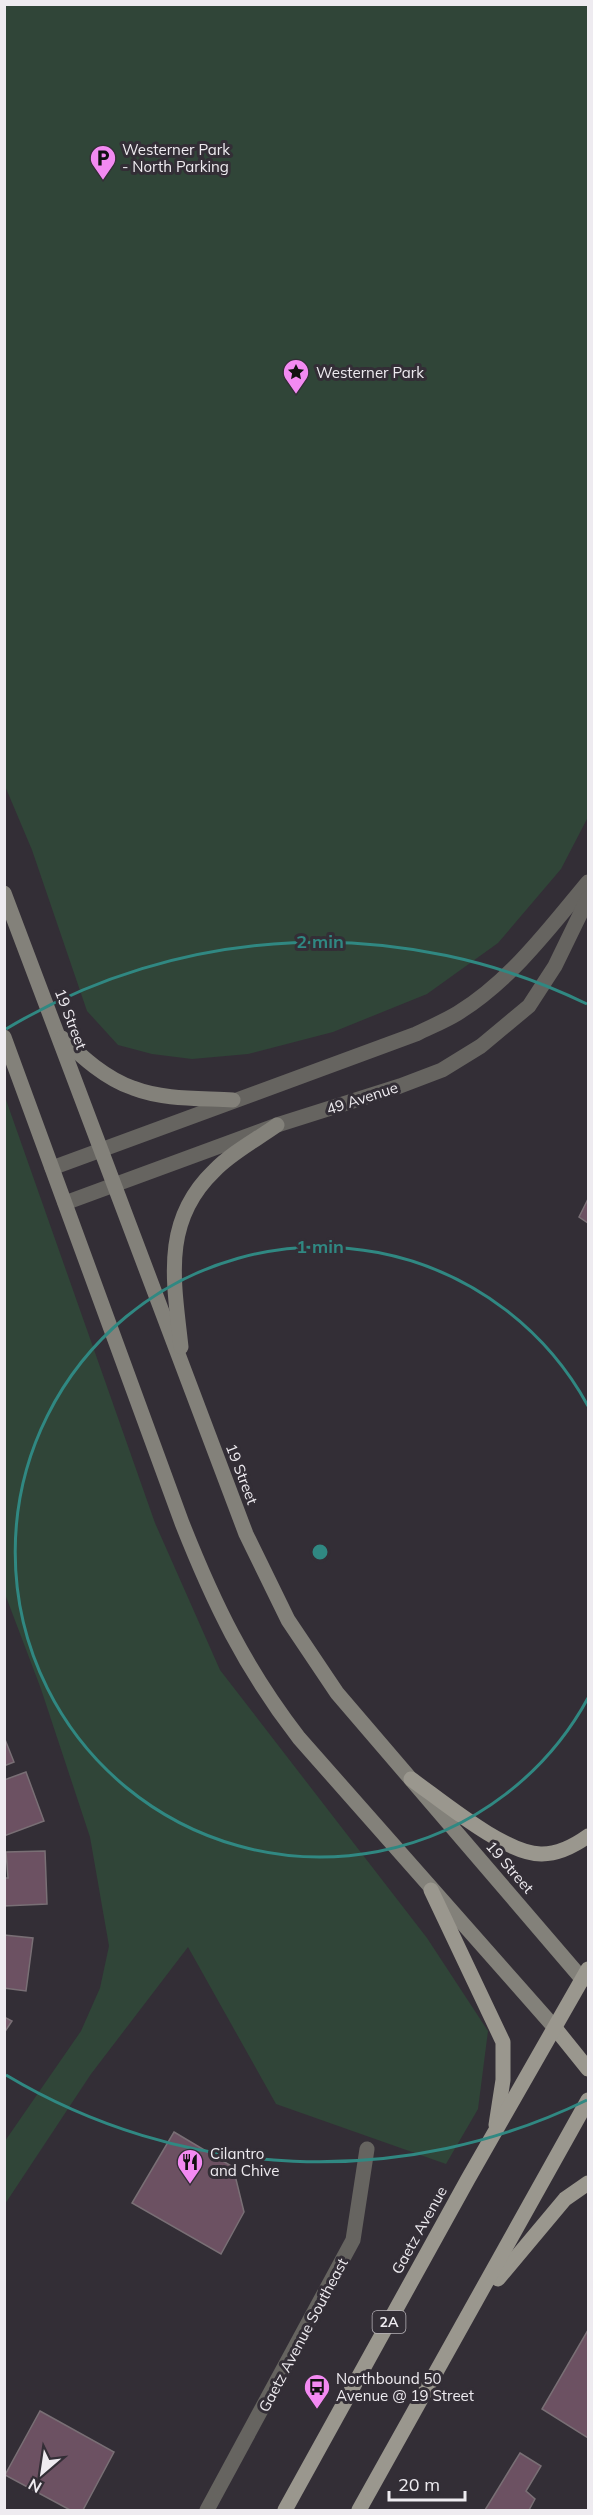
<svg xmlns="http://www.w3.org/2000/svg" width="593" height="2515" font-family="Mulish,sans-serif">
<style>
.green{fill:#304538}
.building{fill:#6c5162;stroke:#796f75;stroke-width:1.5}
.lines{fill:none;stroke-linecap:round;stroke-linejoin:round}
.minor{stroke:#666460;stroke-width:15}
.tertiary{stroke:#666460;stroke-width:15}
.secondary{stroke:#83817a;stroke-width:15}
.primary{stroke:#9a978e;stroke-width:15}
.ring{fill:none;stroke:#308882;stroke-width:3}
.labels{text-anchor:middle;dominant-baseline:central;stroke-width:6;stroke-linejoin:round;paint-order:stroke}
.shield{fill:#332e36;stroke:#b6b2b8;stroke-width:1.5}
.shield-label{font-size:14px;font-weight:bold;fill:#eeebf0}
.poi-label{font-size:15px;fill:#eeebf0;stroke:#332e36;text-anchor:start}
.street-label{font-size:15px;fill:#eeebf0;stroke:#332e36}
.centre{fill:#308882;stroke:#332e36;stroke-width:3}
.ring-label{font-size:18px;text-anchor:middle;font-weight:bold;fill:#308882;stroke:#332e36;stroke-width:6;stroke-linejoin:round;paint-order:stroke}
</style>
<rect width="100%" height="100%" fill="#332e36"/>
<g class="green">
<path d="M 4,5 L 588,5 L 588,817 L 561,869 L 498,943 L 427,994 L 333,1032 L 248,1054 L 192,1059 L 152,1054 L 118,1045 L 87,1011 L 32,850 L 5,786 Z"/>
<path d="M 5,1097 L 155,1523 L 220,1670 L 427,1938 L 488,2031 L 478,2109 L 446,2164 L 276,2104 L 188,1947 L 91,2074 L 5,2204 L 5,2141 L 81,2031 L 100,1988 L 109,1946 L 90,1837 L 41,1689 L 5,1594 Z"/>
</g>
<g class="building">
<path d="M 588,1199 L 588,1223 L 579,1217 Z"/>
<path d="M 4,1737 L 14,1762 L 4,1766 Z"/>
<path d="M 26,1772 L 44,1821 L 4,1836 L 4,1780 Z"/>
<path d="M 45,1851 L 47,1904 L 4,1906 L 4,1878 L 8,1878 L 6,1852 Z"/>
<path d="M 4,1935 L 33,1938 L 26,1991 L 4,1988 Z"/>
<path d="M 4,2017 L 12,2021 L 4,2033 Z"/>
<path d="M 174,2132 L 233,2167 L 244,2212 L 221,2254 L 132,2203 Z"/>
<path d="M 588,2330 L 588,2438 L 542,2409 Z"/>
<path d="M 40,2411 L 114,2452 L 83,2510 L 70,2510 L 5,2475 Z"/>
<path d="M 520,2453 L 541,2466 L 526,2491 L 535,2499 L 529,2510 L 485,2510 Z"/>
</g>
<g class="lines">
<path class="minor" d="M 207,2510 L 353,2240 L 367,2149"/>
<g class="tertiary">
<path d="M 52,1168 L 416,1034 C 430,1027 445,1021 458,1013 C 511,980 549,929 588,882"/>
<path d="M 65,1203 L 277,1125 L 400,1086 L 442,1070 L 481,1046 L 529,1006 L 555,966 L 588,898"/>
</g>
<g class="secondary">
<path d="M 4,893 L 246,1534 L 288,1620 L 337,1693 L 583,1980"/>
<path d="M 4,1037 L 182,1523 C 214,1604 245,1668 299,1738 L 555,2028"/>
<path d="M 62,1038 C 82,1057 106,1079 133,1088 C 164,1100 200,1098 233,1100"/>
<path d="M 181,1347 C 174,1282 161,1222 214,1171 C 231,1153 256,1140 277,1125"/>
</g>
<g class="primary">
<path d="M 411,1779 C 441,1800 506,1855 542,1854 C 559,1854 574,1846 588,1836"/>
<path d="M 431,1890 L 503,2042 L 503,2080 L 496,2125"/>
<path d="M 555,2028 L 588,2069"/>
<path d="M 498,2279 L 565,2199 L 588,2183"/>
<path d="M 285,2510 L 468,2179 L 588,1969"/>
<path d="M 359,2510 L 588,2100"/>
</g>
</g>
<g class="ring">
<path d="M588 1698A305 305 0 1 1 588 1406"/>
<path d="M587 2100A610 610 0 0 1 6 2075M6 1029A610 610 0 0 1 587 1004"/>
</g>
<defs>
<g id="parking-pin" transform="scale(1.35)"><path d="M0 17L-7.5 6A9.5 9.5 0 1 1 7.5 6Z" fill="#f38af2" stroke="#332e36"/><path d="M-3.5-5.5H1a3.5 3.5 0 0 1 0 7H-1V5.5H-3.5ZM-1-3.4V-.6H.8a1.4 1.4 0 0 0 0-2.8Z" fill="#111"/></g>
<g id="sight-pin" transform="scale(1.35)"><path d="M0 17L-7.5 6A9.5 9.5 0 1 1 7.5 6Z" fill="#f38af2" stroke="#332e36"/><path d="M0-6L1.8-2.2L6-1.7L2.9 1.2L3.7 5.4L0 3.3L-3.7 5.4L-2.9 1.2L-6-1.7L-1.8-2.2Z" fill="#111"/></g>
<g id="restaurant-pin" transform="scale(1.35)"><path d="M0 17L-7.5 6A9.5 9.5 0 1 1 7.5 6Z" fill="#f38af2" stroke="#332e36"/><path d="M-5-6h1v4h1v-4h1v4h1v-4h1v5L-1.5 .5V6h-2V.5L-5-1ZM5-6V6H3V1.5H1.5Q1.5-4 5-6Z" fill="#111"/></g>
<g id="bus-pin" transform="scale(1.35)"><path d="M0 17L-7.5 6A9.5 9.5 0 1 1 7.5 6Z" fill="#f38af2" stroke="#332e36"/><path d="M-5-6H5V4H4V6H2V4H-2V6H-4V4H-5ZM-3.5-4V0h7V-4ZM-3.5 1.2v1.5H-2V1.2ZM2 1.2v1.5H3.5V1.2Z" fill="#111"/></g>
</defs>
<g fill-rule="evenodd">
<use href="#parking-pin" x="103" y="158"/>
<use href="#sight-pin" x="296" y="372"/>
<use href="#restaurant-pin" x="190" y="2162"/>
<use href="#bus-pin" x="317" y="2387"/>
</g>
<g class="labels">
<rect class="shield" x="372.5" y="2311" width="33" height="22" rx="4.5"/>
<g class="shield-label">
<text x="389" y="2322">2A</text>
</g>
<g class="poi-label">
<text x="122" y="149">Westerner Park<tspan x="122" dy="17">- North Parking</tspan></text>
<text x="316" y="372">Westerner Park</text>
<text x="210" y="2153">Cilantro<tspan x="210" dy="17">and Chive</tspan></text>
<text x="336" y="2378">Northbound 50<tspan x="336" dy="17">Avenue @ 19 Street</tspan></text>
</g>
<g class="street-label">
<text transform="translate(71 1019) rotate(69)">19 Street</text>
<text transform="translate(362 1098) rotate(-18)">49 Avenue</text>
<text transform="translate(242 1474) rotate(69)">19 Street</text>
<text transform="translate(510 1867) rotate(49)">19 Street</text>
<text transform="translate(419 2230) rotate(-61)">Gaetz Avenue</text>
<text transform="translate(303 2335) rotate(-62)">Gaetz Avenue Southeast</text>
</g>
</g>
<circle cx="320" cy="1552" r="9" class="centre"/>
<g class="ring-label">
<text x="320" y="948">2 min</text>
<text x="320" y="1253">1 min</text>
</g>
<rect width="593" height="2515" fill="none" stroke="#eeebf0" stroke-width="12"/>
<g transform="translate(42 2473) rotate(209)" stroke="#332e36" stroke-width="4.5" paint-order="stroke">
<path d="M0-4.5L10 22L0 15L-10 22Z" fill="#eeebf0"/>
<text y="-9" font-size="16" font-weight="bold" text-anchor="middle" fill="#eeebf0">N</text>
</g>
<path d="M389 2491v9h76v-9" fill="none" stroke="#eeebf0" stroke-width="3"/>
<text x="398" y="2491" font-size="18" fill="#eeebf0" stroke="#332e36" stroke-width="4.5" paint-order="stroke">20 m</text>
</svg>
